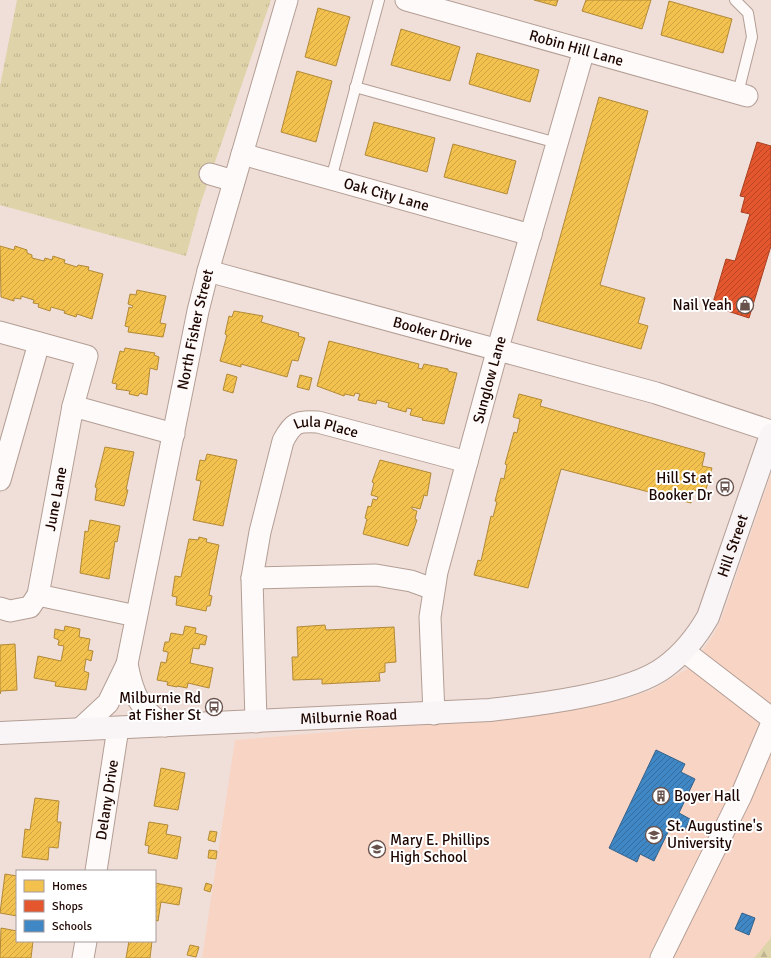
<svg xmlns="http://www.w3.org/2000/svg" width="771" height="958" font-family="Signika,sans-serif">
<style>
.built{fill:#f8d4c5}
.grass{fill:url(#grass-tufts)}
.forest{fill:url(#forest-firs)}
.homes{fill:url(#homes-hatch);stroke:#b28937}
.shops{fill:url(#shops-hatch);stroke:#a93f20}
.schools{fill:url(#schools-hatch);stroke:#35618a}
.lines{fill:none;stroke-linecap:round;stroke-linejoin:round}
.lane-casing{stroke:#b39e95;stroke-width:12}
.street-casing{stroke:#b39e95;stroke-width:23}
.secondary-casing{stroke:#b39e95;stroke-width:24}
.lane{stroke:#fdfaf9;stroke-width:10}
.street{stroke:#fdfaf9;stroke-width:21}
.secondary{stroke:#f9f4f5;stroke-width:22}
.labels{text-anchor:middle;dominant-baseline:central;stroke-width:4;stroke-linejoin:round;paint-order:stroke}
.street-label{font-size:15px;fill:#1e0600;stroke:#fff}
.poi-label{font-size:15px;fill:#1e0600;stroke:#fff;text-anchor:end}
</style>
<defs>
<pattern id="grass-tufts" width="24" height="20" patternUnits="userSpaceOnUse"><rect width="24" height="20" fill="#ded3a9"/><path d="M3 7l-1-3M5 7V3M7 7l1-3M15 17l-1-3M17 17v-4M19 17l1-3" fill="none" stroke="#beb490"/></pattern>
<pattern id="forest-firs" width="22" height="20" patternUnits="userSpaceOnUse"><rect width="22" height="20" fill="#ded3a9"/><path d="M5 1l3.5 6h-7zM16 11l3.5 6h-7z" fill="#beb490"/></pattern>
<pattern id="homes-hatch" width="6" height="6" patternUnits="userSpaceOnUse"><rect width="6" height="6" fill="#f2c14e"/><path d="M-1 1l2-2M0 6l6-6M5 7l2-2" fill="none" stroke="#cfa442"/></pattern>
<pattern id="shops-hatch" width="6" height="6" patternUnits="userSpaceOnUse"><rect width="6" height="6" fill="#e4572e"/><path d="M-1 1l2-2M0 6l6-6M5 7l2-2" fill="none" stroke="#b84625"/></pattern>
<pattern id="schools-hatch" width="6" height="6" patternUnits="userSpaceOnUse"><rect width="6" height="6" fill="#3f88c5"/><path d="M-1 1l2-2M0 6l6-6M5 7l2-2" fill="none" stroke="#346d9e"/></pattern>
</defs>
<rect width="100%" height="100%" fill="#f0dfd8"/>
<path class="built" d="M 771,474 L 771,958 L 202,958 L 235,740 L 556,713 L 620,700 L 652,690 L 692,666 L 713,635 L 721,620 Z"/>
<path class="grass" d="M 17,0 L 271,0 L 199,208 L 186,256 L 0,205 L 0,86 Z"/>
<path class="forest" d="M 771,937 L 771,958 L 754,958 L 770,939 Z"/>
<g class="homes">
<path d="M 534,0 L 558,0 L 556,6 Z"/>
<path d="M 586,0 L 651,0 L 642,29 L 582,11 Z"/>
<path d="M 669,1 L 732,19 L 723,53 L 661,35 Z"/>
<path d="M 318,8 L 350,17 L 336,66 L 305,57 Z"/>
<path d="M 401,29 L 460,47 L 450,81 L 391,65 Z"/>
<path d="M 477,53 L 539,70 L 530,102 L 469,84 Z"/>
<path d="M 297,71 L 332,81 L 316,142 L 281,132 Z"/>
<path d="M 599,97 L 648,111 L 600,285 L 645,298 L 638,323 L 648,326 L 641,349 L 537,320 Z"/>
<path d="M 374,122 L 435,138 L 427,172 L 365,155 Z"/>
<path d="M 453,144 L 516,161 L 507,194 L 444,177 Z"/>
<path d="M 0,246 L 14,250 L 15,246 L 27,250 L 27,253 L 32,255 L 32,258 L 44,261 L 45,258 L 52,260 L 53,256 L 65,260 L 64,263 L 77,267 L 78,265 L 89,267 L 88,270 L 103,274 L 92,319 L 77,314 L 76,317 L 64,313 L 65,311 L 51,307 L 50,311 L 38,307 L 39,304 L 33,303 L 34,300 L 21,296 L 21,299 L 14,298 L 14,301 L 1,297 Z"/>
<path d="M 137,290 L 166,296 L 160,323 L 166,324 L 163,337 L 128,332 L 129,327 L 125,326 L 129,307 L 132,308 L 133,306 L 128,304 L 130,294 L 136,295 Z"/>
<path d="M 234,311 L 263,316 L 261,322 L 299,333 L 298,336 L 305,338 L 298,361 L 292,360 L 287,377 L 241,364 L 241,367 L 220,361 L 227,335 L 225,334 L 229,316 L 232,317 Z"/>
<path d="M 329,341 L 419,364 L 418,368 L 422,369 L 424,364 L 448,369 L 448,371 L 457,373 L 444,424 L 422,420 L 423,418 L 410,415 L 412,409 L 407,408 L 406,412 L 388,407 L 389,403 L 377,400 L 376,404 L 358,400 L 360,394 L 355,393 L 354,396 L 345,394 L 344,396 L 317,386 Z"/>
<path d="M 125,348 L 155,353 L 154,355 L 159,357 L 157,370 L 150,368 L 147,395 L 140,393 L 138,396 L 129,394 L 130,391 L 116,389 L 117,384 L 112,383 L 120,351 L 124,352 Z"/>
<path d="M 227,374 L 237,377 L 233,393 L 223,390 Z"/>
<path d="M 300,375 L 312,378 L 309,390 L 297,387 Z"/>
<path d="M 519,394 L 542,400 L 540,406 L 705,453 L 702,466 L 712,468 L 705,493 L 694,490 L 691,503 L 561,469 L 528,588 L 474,575 L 478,560 L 481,561 L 491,516 L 493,517 L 497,502 L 495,501 L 501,478 L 504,479 L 507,465 L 505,464 L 514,432 L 517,433 L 520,419 L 513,417 Z"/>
<path d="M 105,447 L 134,452 L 126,490 L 128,490 L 124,506 L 95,500 L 97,488 L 95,487 Z"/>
<path d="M 207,454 L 237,460 L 223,526 L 193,520 L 201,481 L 196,480 L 200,460 L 205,461 Z"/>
<path d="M 380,460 L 431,473 L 427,496 L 424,495 L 420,509 L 412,507 L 412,509 L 417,511 L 415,519 L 417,520 L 408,546 L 363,534 L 367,519 L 365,518 L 368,506 L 371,507 L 373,499 L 377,500 L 378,497 L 371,495 L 374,483 L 372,482 Z"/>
<path d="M 90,520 L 120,526 L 117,542 L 115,541 L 109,579 L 80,573 L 85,531 L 88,532 Z"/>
<path d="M 199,537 L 207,539 L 206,542 L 219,545 L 209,595 L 212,596 L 210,606 L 207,606 L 206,611 L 176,605 L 177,597 L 172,596 L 175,576 L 181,577 L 189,539 L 198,540 Z"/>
<path d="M 325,625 L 326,630 L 394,627 L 396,662 L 385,663 L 385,672 L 379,673 L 380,681 L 322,684 L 322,679 L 293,680 L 292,657 L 298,657 L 297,627 Z"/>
<path d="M 65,626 L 80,629 L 79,637 L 90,639 L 88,650 L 93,651 L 91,661 L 86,659 L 84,671 L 89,673 L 86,690 L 55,686 L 56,682 L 34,678 L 38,656 L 61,661 L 64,646 L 58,645 L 59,640 L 54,638 L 55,629 L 64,631 Z"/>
<path d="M 185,626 L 196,628 L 195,633 L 207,636 L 205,645 L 200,644 L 199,649 L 193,648 L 190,663 L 213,668 L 209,688 L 188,683 L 187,688 L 177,686 L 177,687 L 167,685 L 168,682 L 157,680 L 161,662 L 166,663 L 168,654 L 168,652 L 163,651 L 165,642 L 169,642 L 171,633 L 183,635 Z"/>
<path d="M 15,644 L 17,690 L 1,691 L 0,694 L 0,645 Z"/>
<path d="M 161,768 L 185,773 L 178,810 L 154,806 Z"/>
<path d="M 35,798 L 59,801 L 57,822 L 61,822 L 58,848 L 49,847 L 48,860 L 22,857 L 25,829 L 30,830 Z"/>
<path d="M 149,822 L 168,825 L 166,834 L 181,837 L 177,859 L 148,853 L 149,846 L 145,845 Z"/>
<path d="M 210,831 L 217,832 L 215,842 L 208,840 Z"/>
<path d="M 209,850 L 217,851 L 216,859 L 208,858 Z"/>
<path d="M 5,874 L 17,876 L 17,916 L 0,913 Z"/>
<path d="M 155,883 L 182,888 L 179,905 L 161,902 L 158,921 L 155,920 Z"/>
<path d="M 206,883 L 212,885 L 210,892 L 204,890 Z"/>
<path d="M 1,928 L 17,931 L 17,941 L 33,941 L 31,958 L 0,958 Z"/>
<path d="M 129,941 L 152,941 L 150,958 L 126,958 Z"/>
<path d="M 190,945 L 199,947 L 196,957 L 187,955 Z"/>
</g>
<path class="shops" d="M 757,142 L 771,146 L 771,246 L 749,318 L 712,306 L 726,259 L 735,261 L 750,214 L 741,212 L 745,197 L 740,196 Z"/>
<g class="schools">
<path d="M 656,750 L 685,764 L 681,772 L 695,779 L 679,813 L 690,819 L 684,832 L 671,826 L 654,861 L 640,854 L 637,862 L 609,848 Z"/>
<path d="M 742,913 L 755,918 L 749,935 L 735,929 Z"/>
</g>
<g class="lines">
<g class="lane-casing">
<g id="lane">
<path d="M 735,0 L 748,13 L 752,37 L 738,93"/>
<path d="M 355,87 L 557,143"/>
<path d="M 331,179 L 379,0"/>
</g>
</g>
<g class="street-casing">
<g id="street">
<path id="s1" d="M 406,0 L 747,96"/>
<path id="s2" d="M 242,154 L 531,235"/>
<path d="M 210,174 L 234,181"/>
<path id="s3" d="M 208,271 L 656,393 L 771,431"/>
<path d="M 0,332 L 87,356 L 73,406"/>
<path d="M 0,480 L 39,343"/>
<path d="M 252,578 L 376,575 L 411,581 L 433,589"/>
<path d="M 0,608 L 10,611 L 30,607 L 38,595"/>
<path id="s4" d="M 136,616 L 38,595 L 73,406 L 174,434"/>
<path d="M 684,651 L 771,718"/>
<path d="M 127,664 C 133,695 139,708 165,726"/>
<path id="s5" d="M 434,714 L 430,617 L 437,572 L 498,348 L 584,50"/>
<path id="s6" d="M 256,722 L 252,578 L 260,532 L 283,441 C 293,422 297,421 318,422 L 467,462"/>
<path id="s7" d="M 80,729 L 108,703 L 127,664 L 198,311 L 208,271 L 287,0"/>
<path id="s8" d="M 96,871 L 118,728"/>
<path d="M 83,958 L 86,941"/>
<path d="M 661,958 L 741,796 L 771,725"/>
</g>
</g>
<g class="secondary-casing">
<g id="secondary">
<path id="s9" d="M 0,733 L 490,710 C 535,705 630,694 665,667 C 684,653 697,636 708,617 L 771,435"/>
</g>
</g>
<use href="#lane" class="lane"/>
<use href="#street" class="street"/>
<use href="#secondary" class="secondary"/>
</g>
<defs>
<g id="shop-ring" transform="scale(0.9)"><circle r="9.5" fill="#fff" stroke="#68524c" stroke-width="1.5"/><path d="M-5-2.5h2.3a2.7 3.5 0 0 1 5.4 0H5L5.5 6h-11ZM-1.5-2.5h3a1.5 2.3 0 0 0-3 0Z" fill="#68524c"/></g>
<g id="bus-ring" transform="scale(0.9)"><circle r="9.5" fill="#fff" stroke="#68524c" stroke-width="1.5"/><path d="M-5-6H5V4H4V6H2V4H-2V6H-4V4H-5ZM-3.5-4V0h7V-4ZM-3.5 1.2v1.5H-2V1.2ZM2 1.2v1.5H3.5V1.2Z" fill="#68524c"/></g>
<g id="building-ring" transform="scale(0.9)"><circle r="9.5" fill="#fff" stroke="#68524c" stroke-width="1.5"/><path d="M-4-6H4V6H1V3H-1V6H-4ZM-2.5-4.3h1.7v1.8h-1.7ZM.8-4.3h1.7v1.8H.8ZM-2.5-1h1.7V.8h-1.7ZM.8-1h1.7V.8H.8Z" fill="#68524c"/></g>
<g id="university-ring" transform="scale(0.9)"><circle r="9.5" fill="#fff" stroke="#68524c" stroke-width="1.5"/><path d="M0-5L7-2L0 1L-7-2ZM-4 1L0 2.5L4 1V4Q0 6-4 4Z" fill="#68524c"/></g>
<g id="school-ring" transform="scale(0.9)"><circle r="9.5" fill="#fff" stroke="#68524c" stroke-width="1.5"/><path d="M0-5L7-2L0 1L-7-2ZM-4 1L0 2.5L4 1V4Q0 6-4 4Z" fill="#68524c"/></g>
</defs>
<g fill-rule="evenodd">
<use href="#shop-ring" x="745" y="305"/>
<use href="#bus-ring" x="725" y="487"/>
<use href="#bus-ring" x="214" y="707"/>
<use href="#building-ring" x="661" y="796"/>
<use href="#university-ring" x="654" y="835"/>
<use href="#school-ring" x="377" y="849"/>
</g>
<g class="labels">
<g class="street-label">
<text stroke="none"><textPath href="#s1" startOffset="177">Robin Hill Lane</textPath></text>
<text stroke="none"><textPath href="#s2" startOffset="150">Oak City Lane</textPath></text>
<text stroke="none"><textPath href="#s7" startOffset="423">North Fisher Street</textPath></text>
<text stroke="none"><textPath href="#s3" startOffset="233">Booker Drive</textPath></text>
<text stroke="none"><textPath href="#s5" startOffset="342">Sunglow Lane</textPath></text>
<text stroke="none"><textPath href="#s6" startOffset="337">Lula Place</textPath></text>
<text stroke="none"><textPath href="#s4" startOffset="198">June Lane</textPath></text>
<text stroke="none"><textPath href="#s9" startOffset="814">Hill Street</textPath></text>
<text stroke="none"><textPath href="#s9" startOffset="349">Milburnie Road</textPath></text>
<text stroke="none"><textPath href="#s8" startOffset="72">Delany Drive</textPath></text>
</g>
<g class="poi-label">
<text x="732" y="305">Nail Yeah</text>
<text x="712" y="478">Hill St at<tspan x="712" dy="17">Booker Dr</tspan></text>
<text x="201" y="698">Milburnie Rd<tspan x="201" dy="17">at Fisher St</tspan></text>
<text x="674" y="796" text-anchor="start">Boyer Hall</text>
<text x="667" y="826" text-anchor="start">St. Augustine's<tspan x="667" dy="17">University</tspan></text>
<text x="390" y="840" text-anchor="start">Mary E. Phillips<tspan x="390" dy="17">High School</tspan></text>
</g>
</g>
<rect x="16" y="870" width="140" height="72" fill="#ffffff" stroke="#a59b99"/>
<rect x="24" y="880" width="20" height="12" fill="#f2c14e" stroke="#a59b99"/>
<text x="52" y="890" font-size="12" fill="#1e0600">Homes</text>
<rect x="24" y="900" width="20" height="12" fill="#e4572e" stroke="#a59b99"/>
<text x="52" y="910" font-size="12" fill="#1e0600">Shops</text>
<rect x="24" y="920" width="20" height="12" fill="#3f88c5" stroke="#a59b99"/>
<text x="52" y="930" font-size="12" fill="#1e0600">Schools</text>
</svg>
